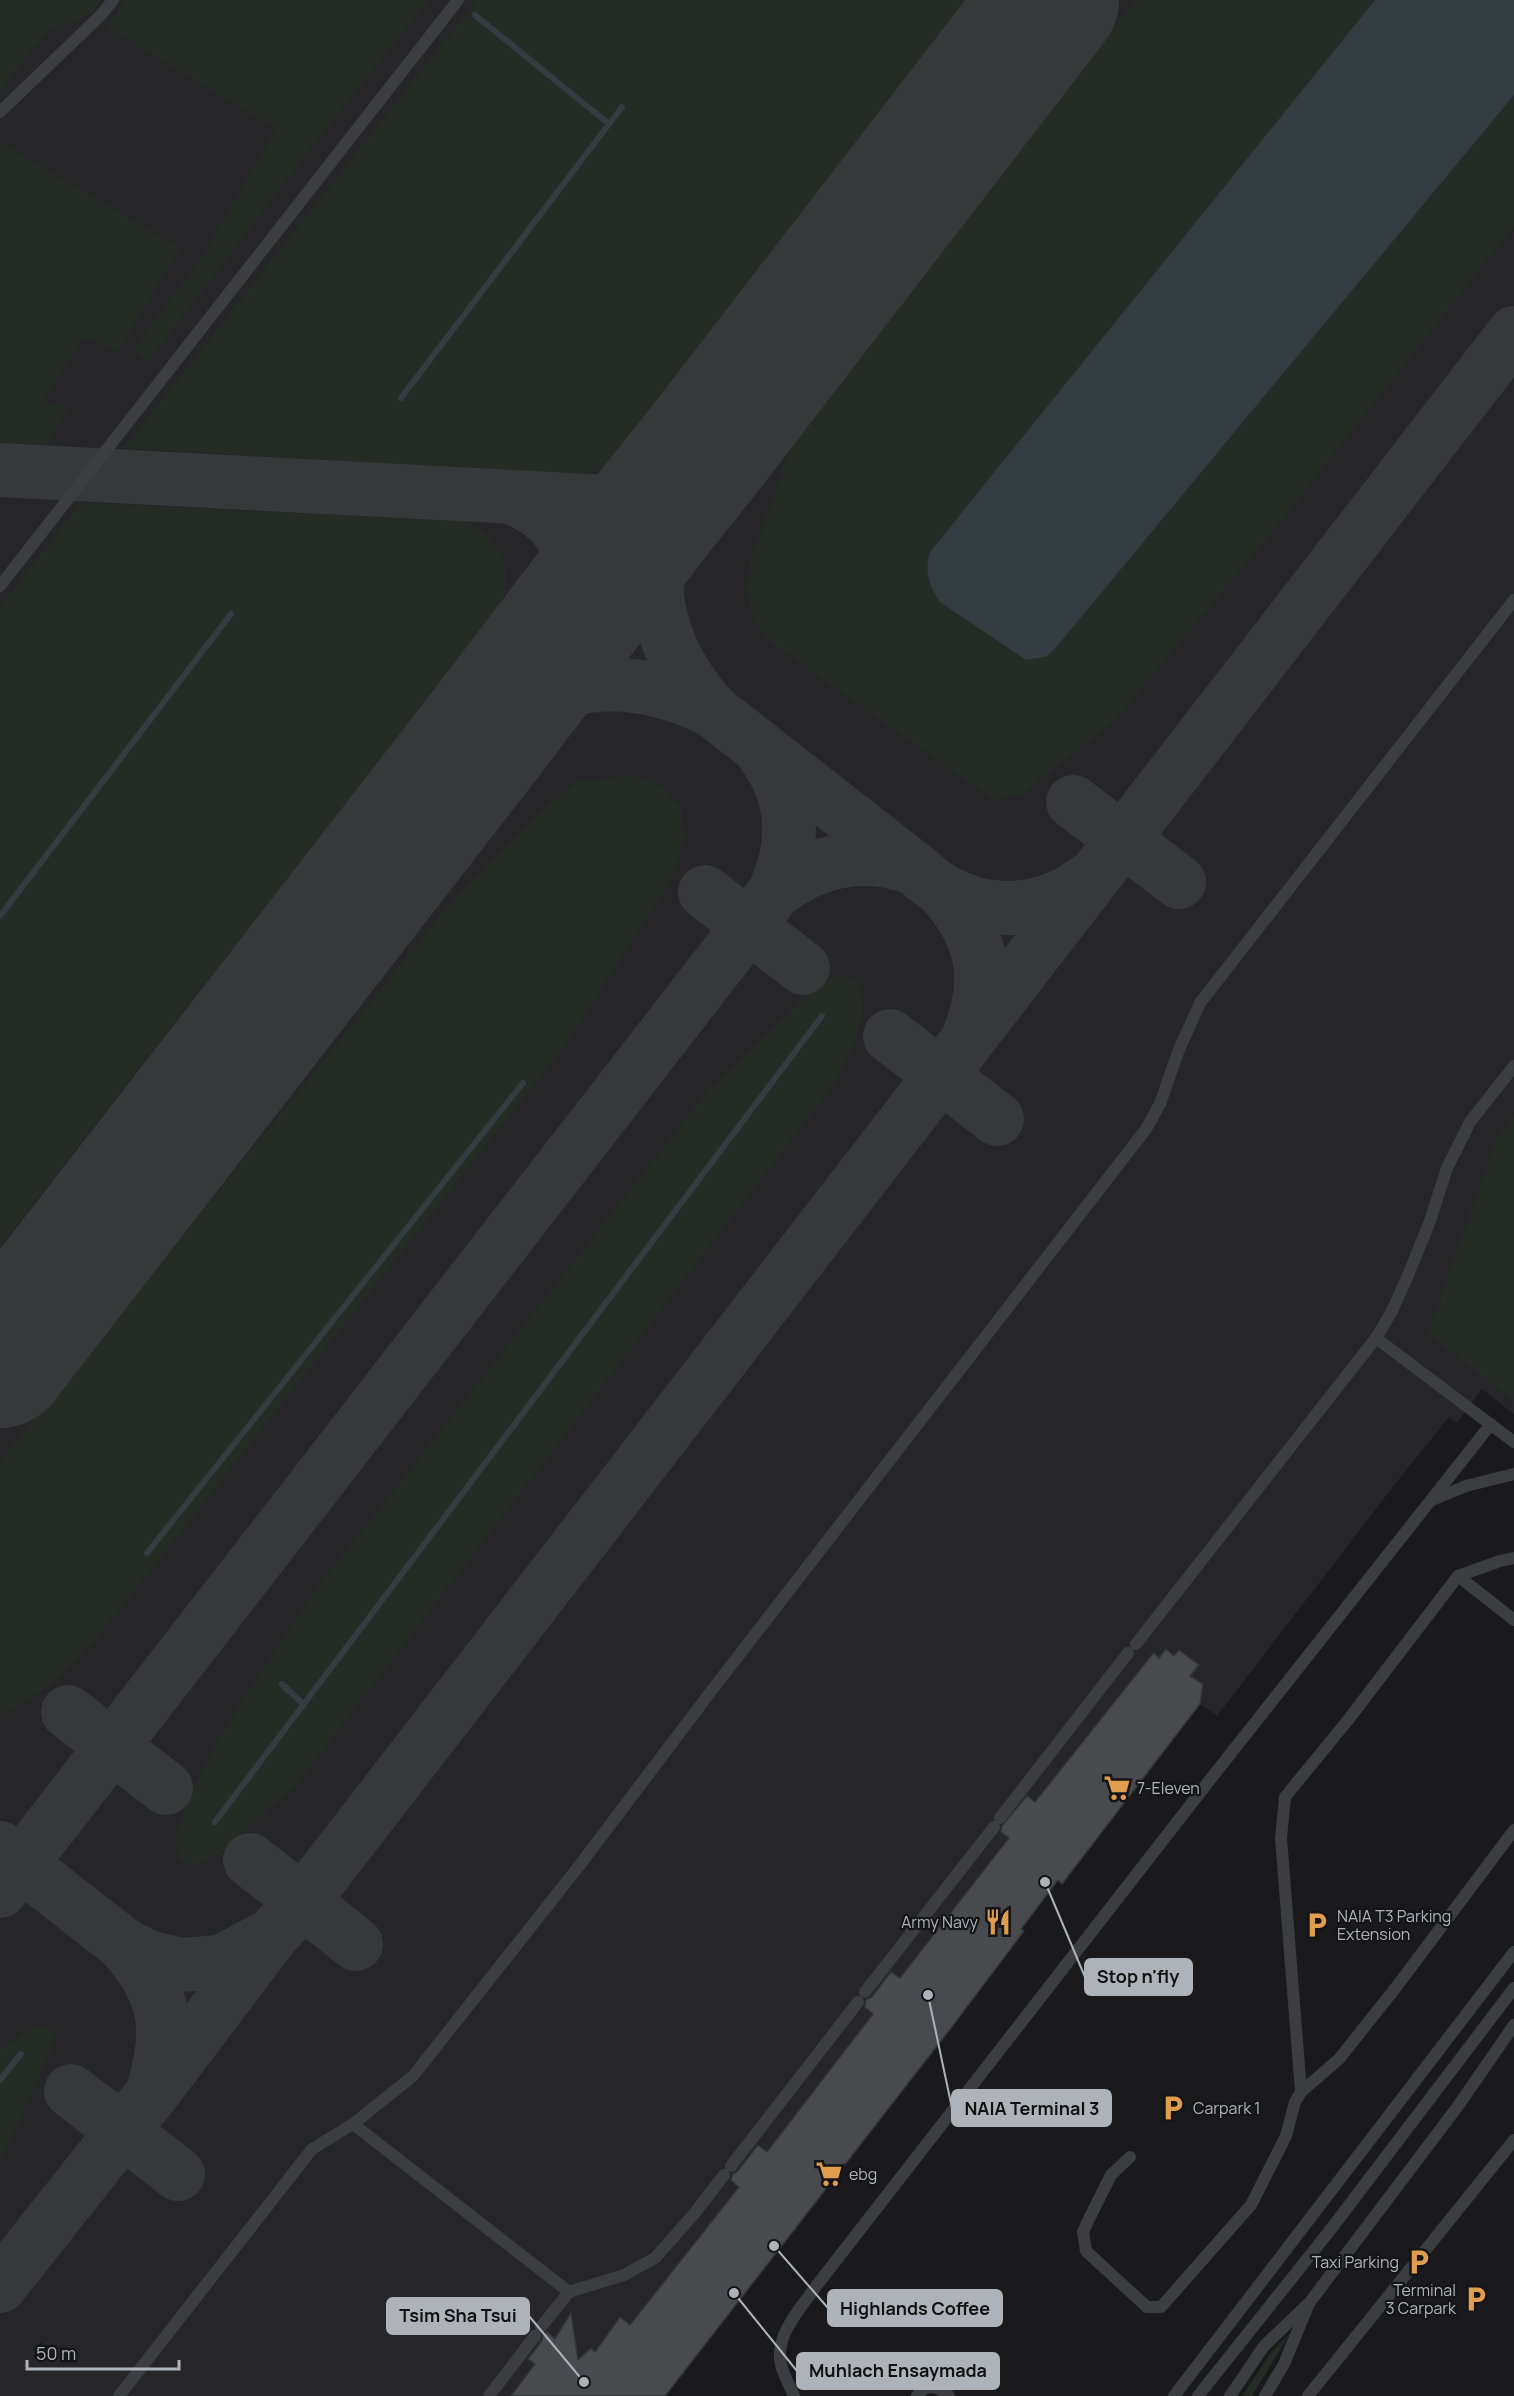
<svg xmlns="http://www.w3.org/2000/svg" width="1514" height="2396" font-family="Manrope,sans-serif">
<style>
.built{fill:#262629}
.green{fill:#242c25}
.water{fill:#333c41}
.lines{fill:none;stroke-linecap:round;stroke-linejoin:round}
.stream{stroke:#333c41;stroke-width:6}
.taxiway{stroke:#36383a;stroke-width:54}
.runway{stroke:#36383a;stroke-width:136}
.building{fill:#494a4e;stroke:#343538;stroke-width:1.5}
.lane{stroke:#3b3d41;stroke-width:12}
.labels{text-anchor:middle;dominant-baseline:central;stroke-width:4.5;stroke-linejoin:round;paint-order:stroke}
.poi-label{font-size:16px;fill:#aeb3ba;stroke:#151517;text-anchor:start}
.leader{fill:none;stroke:#aeb3ba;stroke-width:2}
.callout-dot{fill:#aeb3ba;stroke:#151517;stroke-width:2}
.callout{fill:#aeb3ba;stroke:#aeb3ba;stroke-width:2}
.callout-label{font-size:18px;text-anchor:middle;font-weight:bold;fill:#111}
</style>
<rect width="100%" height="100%" fill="#1a1a1c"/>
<path class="built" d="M 0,0 L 1514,0 L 1514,1414 L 1482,1389 L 1457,1423 L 1449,1417 L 1399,1479 L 1217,1716 L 1200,1704 L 1062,1884 L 1057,1881 L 1022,1929 L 1024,1931 L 951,2028 L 670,2390 L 667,2394 L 668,2396 L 0,2396 Z"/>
<g class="green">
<path d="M 0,0 L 101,0 C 84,29 65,16 44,36 C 28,52 14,73 0,90 Z"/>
<path d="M 125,0 L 429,0 L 311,148 L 149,361 L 133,350 L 200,260 L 276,129 L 107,27 Z"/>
<path d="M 477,0 L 970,0 L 609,466 L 589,473 L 562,474 L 124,448 Z"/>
<path d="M 1135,0 L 1514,0 L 1514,226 L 1273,531 L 1113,722 L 1022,794 L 994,800 L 773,644 L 755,622 L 747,594 L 749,566 L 792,442 Z"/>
<path d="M 0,142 L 180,248 L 118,352 L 84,337 L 44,401 L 69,409 L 46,445 L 0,443 Z"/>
<path d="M 81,503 L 460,521 C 499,535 515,565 501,605 L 0,1246 L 0,605 Z"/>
<path d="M 634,775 L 662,787 L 681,807 L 685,839 L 674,874 L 659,900 L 561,1051 L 97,1638 L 51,1685 L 0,1716 L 0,1462 L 453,900 L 547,805 L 578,782 Z"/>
<path d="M 838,975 L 858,980 C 870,1023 853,1045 835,1083 L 297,1784 L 220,1853 L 195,1865 L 180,1861 L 174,1844 L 188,1800 L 206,1761 L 245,1696 L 321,1583 L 708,1091 L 811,992 Z"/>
<path d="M 1514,1117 L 1514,1400 L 1428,1334 L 1495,1142 Z"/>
<path d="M 34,2026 L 47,2026 L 53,2033 L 52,2047 L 7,2148 L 0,2159 L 0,2050 Z"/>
<path d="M 1290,2333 L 1252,2396 L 1242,2396 L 1271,2353 Z"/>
</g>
<path class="water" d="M 1375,0 L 1514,0 L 1514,95 L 1053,651 L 1045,657 L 1026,660 L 940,602 C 929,586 924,571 930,552 Z"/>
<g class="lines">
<g class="stream">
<path d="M 475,15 L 609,124 L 622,107"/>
<path d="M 401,398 L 609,124"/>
<path d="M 0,916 L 231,614"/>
<path d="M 147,1553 L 523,1083"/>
<path d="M 282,1684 L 304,1705"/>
<path d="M 215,1822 L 822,1016"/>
<path d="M 0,2080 L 21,2054"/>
</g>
<g class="taxiway">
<path d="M 704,450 C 637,534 640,631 713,711 L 914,868 C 924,876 933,885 944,891 C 992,918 1047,912 1089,879"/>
<path d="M 0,470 L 628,503 C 649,501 663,494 679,481"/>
<path d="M 509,497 C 565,516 588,567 569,622"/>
<path d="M 491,727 C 563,675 635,672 713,711"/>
<path d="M 762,752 C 795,795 796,845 774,893"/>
<path d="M 1073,802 L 1179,882"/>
<path d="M 942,890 C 982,934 992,979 969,1035"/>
<path d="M 705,892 L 803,968"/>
<path d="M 890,1036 L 997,1119"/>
<path d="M 68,1712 L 166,1788"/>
<path d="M 0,1848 L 123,1944 L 148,1957 L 181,1965 L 221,1962 L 270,1936"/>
<path d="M 250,1860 L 356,1944"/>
<path d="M 0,1891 L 774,893 C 816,859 863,850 914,868"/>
<path d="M 123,1944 C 166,1992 172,2029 153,2090"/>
<path d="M 71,2091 L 178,2174"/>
<path d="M 0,2286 L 152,2094 L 274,1933 L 296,1910 L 1514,333"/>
</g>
<path class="runway" d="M 0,1360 L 491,727 L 656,510 L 704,450 L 1051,0"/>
</g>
<path class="building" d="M 1166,1649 L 1174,1656 L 1179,1650 L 1199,1665 L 1190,1676 L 1203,1684 L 1200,1704 L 1062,1884 L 1058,1880 L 1021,1929 L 1024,1931 L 951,2028 L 665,2396 L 511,2396 L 535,2364 L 528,2359 L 542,2341 L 543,2335 L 547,2332 L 555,2339 L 571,2313 L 578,2360 L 591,2348 L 595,2352 L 620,2317 L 630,2325 L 739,2187 L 731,2180 L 733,2174 L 738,2171 L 758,2145 L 767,2152 L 873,2014 L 865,2007 L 866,2000 L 872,1997 L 891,1972 L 900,1978 L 1009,1838 L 1001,1832 L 1002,1826 L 1027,1796 L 1035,1802 L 1151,1656 L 1154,1653 L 1159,1658 Z"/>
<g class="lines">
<g class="lane">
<path d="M 0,112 L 101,15 L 113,0"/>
<path d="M 0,586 L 458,0"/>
<path d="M 1376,1338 L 1514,1442"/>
<path d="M 1432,1500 L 1466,1486 L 1514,1474"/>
<path d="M 1458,1576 L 1514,1620"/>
<path d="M 1136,1644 L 1376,1338 L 1391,1313 L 1407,1278 L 1430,1221 L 1447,1168 L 1470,1122 L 1514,1066"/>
<path d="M 1000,1818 L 1128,1653"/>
<path d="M 865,1992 L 994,1827"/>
<path d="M 1301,2092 L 1281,1838 L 1285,1797 L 1348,1720 L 1458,1576 L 1500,1561 L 1514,1558"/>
<path d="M 353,2124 L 569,2292"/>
<path d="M 1130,2157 L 1111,2175 L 1088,2221 L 1083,2232 L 1086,2251 L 1147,2307 L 1161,2307 L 1251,2205 L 1286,2136 L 1295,2102 L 1301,2092 L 1339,2059 L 1397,1986 L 1514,1830"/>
<path d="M 731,2166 L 858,2002"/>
<path d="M 541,2327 L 569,2292 L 624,2275 L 655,2258 L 694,2214 L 724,2175"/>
<path d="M 119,2396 L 312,2149 L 353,2124 L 413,2076 L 579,1866 L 712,1690 L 1146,1129 L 1160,1104 L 1178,1052 L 1200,1003 L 1514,600"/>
<path d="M 489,2396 L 535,2336"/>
<path d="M 794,2396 C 790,2386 784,2376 781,2365 C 774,2335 801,2308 817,2285 L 1209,1781 L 1491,1424"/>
<path d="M 917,2396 C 926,2382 938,2387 949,2396"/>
<path d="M 1174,2396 L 1514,1952"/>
<path d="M 1198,2396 L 1331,2229 L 1514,1988"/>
<path d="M 1230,2396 L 1264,2346 L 1310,2302 L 1458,2106 L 1514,2025"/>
<path d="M 1265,2396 L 1284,2364 L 1308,2306"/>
<path d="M 1308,2396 L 1514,2140"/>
</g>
</g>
<defs>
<g id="supermarket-bare" transform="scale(2.07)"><path d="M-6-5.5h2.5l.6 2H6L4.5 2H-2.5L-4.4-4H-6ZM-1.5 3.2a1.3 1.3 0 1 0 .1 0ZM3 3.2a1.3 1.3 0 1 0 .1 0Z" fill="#e09d4e" stroke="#151517" stroke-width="2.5" paint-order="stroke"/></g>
<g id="restaurant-bare" transform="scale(2.07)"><path d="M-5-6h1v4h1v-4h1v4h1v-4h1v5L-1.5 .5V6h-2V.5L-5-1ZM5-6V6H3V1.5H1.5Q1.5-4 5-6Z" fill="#e09d4e" stroke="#151517" stroke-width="2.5" paint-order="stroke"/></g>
<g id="parking-bare" transform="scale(2.07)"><path d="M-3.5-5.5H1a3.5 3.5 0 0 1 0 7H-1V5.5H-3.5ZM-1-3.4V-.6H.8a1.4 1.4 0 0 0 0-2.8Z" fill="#e09d4e" stroke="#151517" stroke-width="2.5" paint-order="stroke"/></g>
</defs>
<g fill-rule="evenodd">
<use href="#supermarket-bare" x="1117" y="1788"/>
<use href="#restaurant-bare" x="998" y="1922"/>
<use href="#parking-bare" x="1317" y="1925"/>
<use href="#parking-bare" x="1173" y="2108"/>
<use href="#supermarket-bare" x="829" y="2174"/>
<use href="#parking-bare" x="1419" y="2262"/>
<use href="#parking-bare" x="1476" y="2299"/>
</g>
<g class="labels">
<g class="poi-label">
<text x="1137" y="1788">7-Eleven</text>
<text x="1337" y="1916">NAIA T3 Parking<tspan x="1337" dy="18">Extension</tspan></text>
<text x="978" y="1922" text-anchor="end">Army Navy</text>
<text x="1193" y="2108">Carpark 1</text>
<text x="849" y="2174">ebg</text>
<text x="1399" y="2262" text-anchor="end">Taxi Parking</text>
<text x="1456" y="2290" text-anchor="end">Terminal<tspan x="1456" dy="18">3 Carpark</tspan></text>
</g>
</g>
<path class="leader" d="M1045 1882L1085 1977M928 1995L952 2108M774 2246L828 2308M584 2382L529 2316M734 2293L797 2371"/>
<g class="callout-dot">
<circle cx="1045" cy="1882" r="6"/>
<circle cx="928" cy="1995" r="6"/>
<circle cx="774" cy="2246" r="6"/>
<circle cx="584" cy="2382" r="6"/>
<circle cx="734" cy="2293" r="6"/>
</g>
<g class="callout">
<rect x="1085" y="1959" width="107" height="36" rx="6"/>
<rect x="952" y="2090" width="159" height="36" rx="6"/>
<rect x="828" y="2290" width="174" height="36" rx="6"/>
<rect x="387" y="2298" width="142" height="36" rx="6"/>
<rect x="797" y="2353" width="202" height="36" rx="6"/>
</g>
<g class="callout-label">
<text x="1138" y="1983">Stop n'fly</text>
<text x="1032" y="2115">NAIA Terminal 3</text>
<text x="915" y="2315">Highlands Coffee</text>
<text x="458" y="2322">Tsim Sha Tsui</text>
<text x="898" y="2377">Muhlach Ensaymada</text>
</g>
<path d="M27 2360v9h152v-9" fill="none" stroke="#aeb3ba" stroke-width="3"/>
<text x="36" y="2360" font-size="18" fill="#aeb3ba" stroke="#151517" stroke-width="4.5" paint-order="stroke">50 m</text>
</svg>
